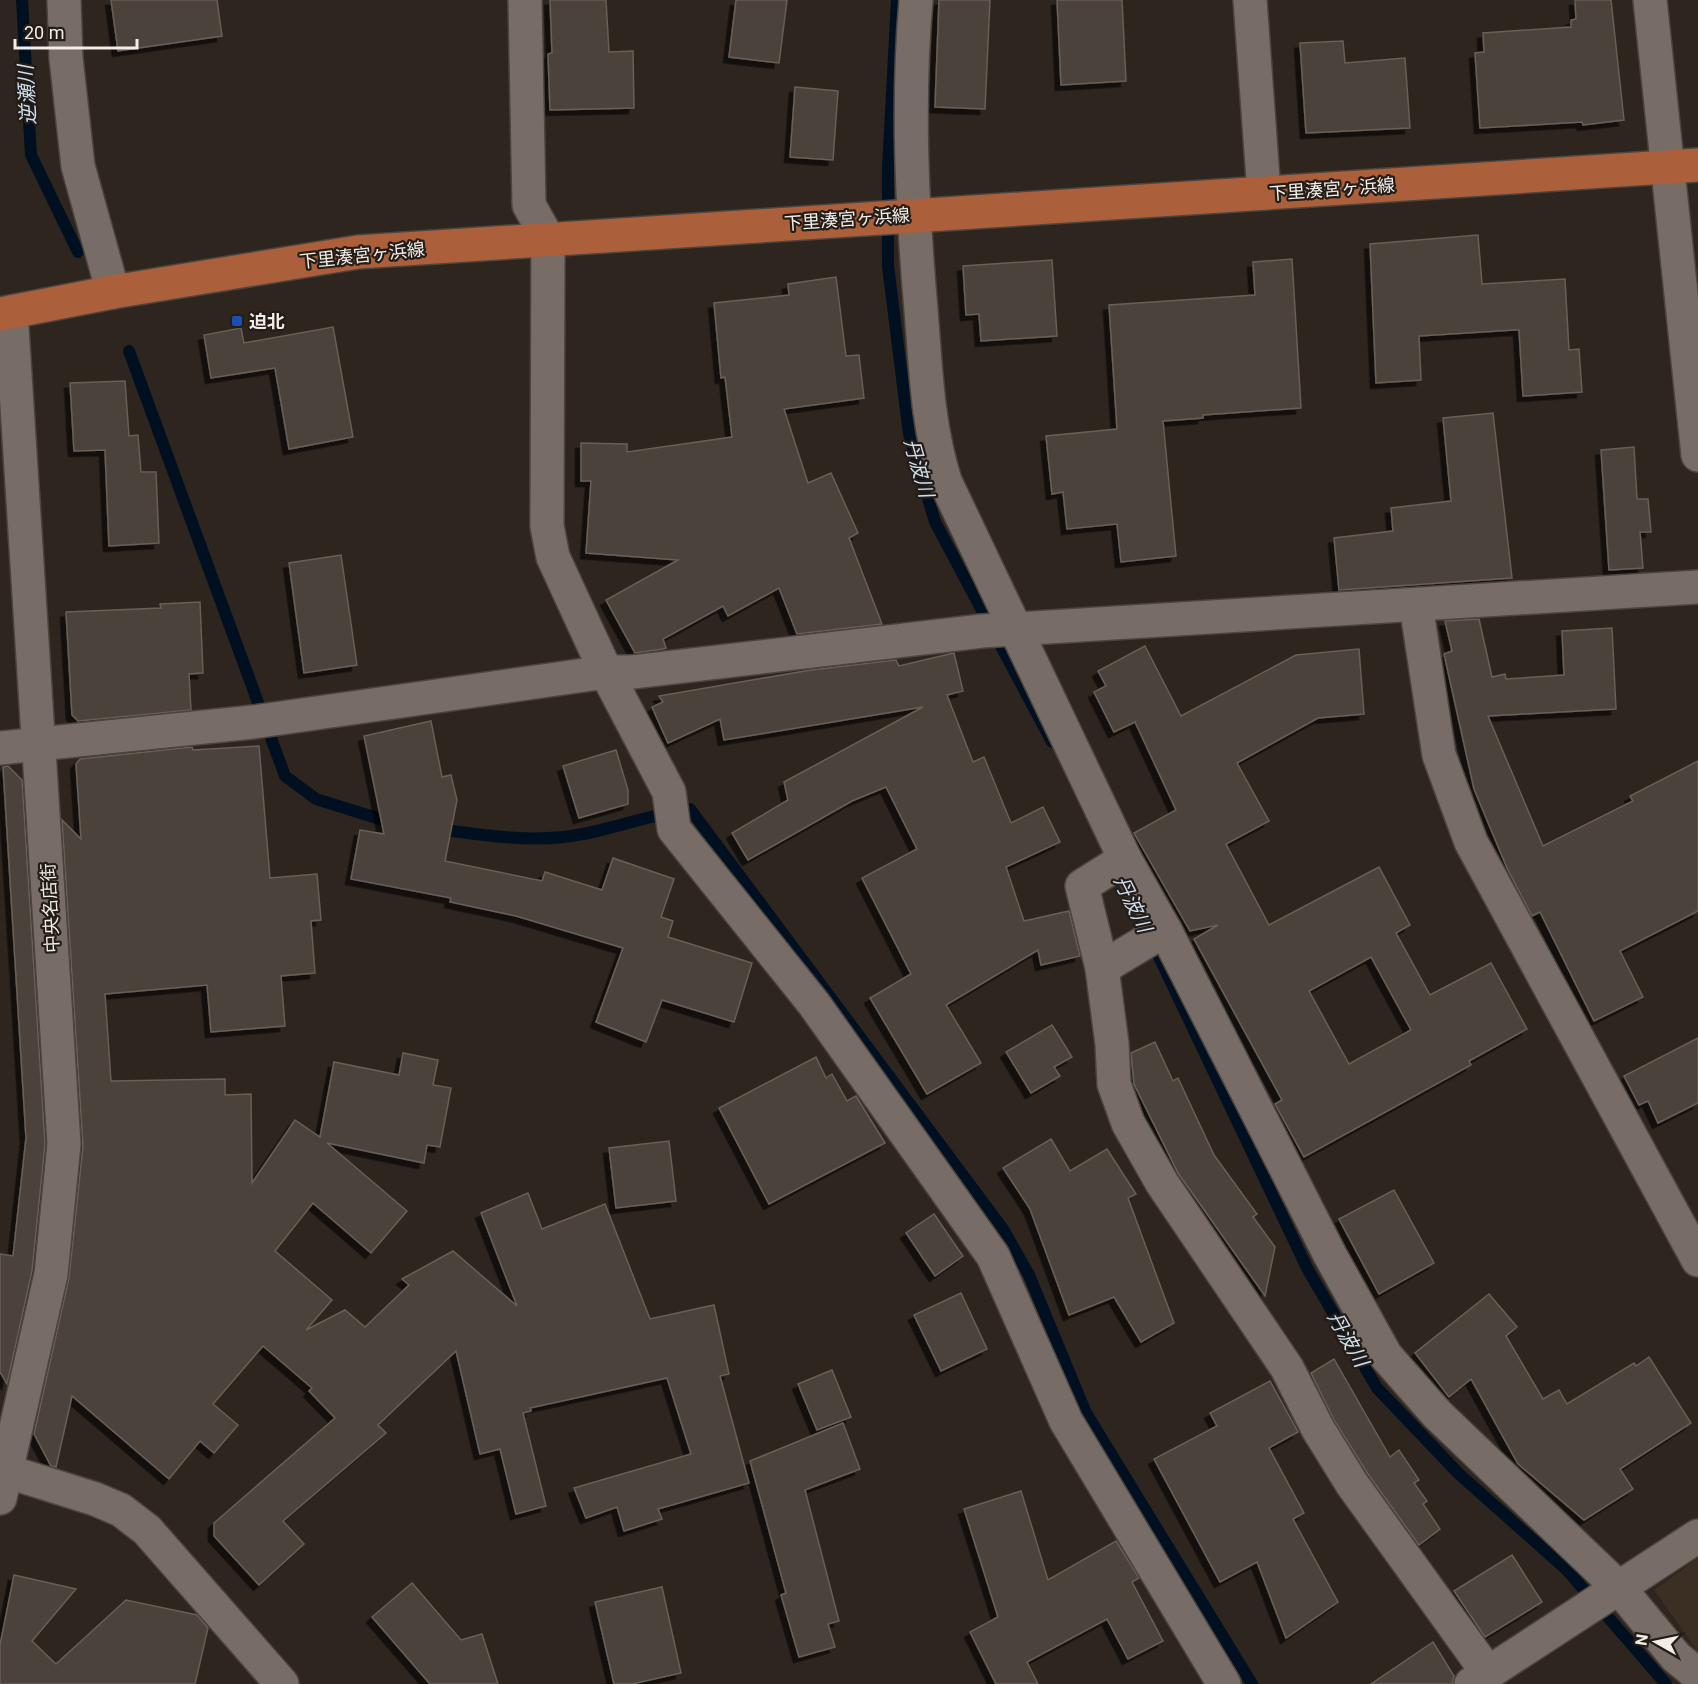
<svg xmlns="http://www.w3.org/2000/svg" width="1698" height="1684" font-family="Roboto,'Noto Sans JP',sans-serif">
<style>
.built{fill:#3b2e23}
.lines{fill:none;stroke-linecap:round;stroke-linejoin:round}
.stream{stroke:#001021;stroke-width:12}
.building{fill:#4b423b;stroke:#685f57;stroke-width:1.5;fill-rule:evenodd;filter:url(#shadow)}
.minor-casing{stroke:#4b443f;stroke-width:36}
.major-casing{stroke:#4b443f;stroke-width:36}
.minor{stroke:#776d66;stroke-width:33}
.major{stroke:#ab603b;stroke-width:33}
.transit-dot{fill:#1a4fb4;stroke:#241c16;stroke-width:2}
.labels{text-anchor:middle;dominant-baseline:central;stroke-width:4.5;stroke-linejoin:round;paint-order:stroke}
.street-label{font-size:18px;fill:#f2ede8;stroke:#241c16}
.poi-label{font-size:18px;font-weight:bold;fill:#f2ede8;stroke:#241c16;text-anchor:start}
.water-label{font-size:20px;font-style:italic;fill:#cddfef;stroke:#241c16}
</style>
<defs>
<filter id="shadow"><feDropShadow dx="-5.5" dy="5.5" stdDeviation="0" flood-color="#0009"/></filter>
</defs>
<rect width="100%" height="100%" fill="#2e251f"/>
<path class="built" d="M 1698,1558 L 1698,1652 L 1654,1590 Z"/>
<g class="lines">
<g class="stream">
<path d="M 22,0 L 31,155 L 78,252"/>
<path d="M 897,0 L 888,168 L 888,266 L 909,434 L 935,522 L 1052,742"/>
<path d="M 129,351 L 285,776 L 316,799 L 396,824"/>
<path d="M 437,829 C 485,835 534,844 583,834 C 619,827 653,814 690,809 L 1003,1229 L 1029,1275 L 1086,1413 L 1252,1684"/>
<path d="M 1151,940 L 1308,1270 L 1377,1388 L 1459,1474 L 1567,1570 L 1666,1684"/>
</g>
</g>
<g class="building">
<path d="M 111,0 L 217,0 L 222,36 L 118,51 Z"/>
<path d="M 550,0 L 606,0 L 609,52 L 633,51 L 634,108 L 550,110 L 548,54 L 552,53 Z"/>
<path d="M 736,0 L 787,0 L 779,63 L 729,57 Z"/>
<path d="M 939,0 L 990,0 L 985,109 L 935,107 Z"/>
<path d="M 1057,0 L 1122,0 L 1126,81 L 1061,85 Z"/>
<path d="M 1575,0 L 1611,0 L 1624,120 L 1583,125 L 1582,122 L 1480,128 L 1475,53 L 1484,52 L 1483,33 L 1571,27 L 1571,20 L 1576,19 Z"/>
<path d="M 1343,41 L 1345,63 L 1405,58 L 1410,128 L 1306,133 L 1300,43 Z"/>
<path d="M 795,87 L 838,91 L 833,160 L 790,157 Z"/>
<path d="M 1478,235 L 1482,284 L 1565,279 L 1569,350 L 1579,349 L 1582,392 L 1523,396 L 1519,330 L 1514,330 L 1419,336 L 1421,380 L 1376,383 L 1370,244 Z"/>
<path d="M 1292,259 L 1301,408 L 1203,415 L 1203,418 L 1163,421 L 1176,556 L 1121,562 L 1117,524 L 1067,529 L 1063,492 L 1052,494 L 1046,436 L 1117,429 L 1109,305 L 1255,295 L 1253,262 Z"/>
<path d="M 1052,260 L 1057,336 L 981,341 L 979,314 L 966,315 L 963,266 Z"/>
<path d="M 836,277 L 846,356 L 859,355 L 864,398 L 784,409 L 808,483 L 831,473 L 858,533 L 849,538 L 882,624 L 797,634 L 779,588 L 728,616 L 723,606 L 663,639 L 666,648 L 663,649 L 635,653 L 606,600 L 678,560 L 586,553 L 591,481 L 581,481 L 581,443 L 627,444 L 627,452 L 732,437 L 725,377 L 721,378 L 714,303 L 789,295 L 788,284 Z"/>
<path d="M 333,327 L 353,437 L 289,449 L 275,368 L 211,378 L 204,335 L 241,328 L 244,343 Z"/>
<path d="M 125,381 L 129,436 L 138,435 L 141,472 L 156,472 L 159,543 L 109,546 L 105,450 L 74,451 L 70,383 Z"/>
<path d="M 1493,413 L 1512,578 L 1339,590 L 1334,538 L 1393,531 L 1391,508 L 1451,501 L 1443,418 Z"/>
<path d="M 1634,447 L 1637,499 L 1648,499 L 1651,532 L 1640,532 L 1643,568 L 1609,570 L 1601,450 Z"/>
<path d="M 341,555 L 357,665 L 304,673 L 289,563 Z"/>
<path d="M 200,602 L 203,673 L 189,674 L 191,710 L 78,721 L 72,715 L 66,612 L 161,608 L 160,604 Z"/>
<path d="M 1479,619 L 1492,677 L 1505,674 L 1506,679 L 1564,675 L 1562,631 L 1612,628 L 1616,709 L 1488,716 L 1543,846 L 1633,801 L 1630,796 L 1698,761 L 1698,911 L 1620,951 L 1643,997 L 1594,1021 L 1540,912 L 1532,916 L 1507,868 L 1474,789 L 1444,654 L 1452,651 L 1445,621 Z"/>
<path d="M 1145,646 L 1181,716 L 1296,655 L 1359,649 L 1364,714 L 1318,718 L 1237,763 L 1269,821 L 1226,844 L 1269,925 L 1379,867 L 1410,925 L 1396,933 L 1430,995 L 1491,963 L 1527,1029 L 1469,1061 L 1471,1065 L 1304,1157 L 1275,1104 L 1282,1100 L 1194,939 L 1218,925 L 1190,931 L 1134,833 L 1176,810 L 1135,722 L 1114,732 L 1094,692 L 1106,686 L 1098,671 ZM 1371,957 L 1411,1030 L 1349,1064 L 1309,991 Z"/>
<path d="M 954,653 L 963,691 L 947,695 L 973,762 L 984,757 L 1011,823 L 1043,807 L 1060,842 L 1006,867 L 1024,921 L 1069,911 L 1080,956 L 1041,965 L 1038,950 L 946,1005 L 981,1063 L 927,1094 L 870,998 L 911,974 L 862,878 L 917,849 L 886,787 L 852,801 L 748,860 L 732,833 L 788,800 L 784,782 L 923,707 L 724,740 L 720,719 L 668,743 L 652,707 L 663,702 L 659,696 L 811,670 L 896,660 L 899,666 Z"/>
<path d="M 431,721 L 442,777 L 451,775 L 457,800 L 445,861 L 542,881 L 545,872 L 602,890 L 613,858 L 674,879 L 661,917 L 673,921 L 668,937 L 752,963 L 734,1022 L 662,1000 L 646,1042 L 596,1022 L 623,948 L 516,916 L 450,902 L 451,898 L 351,879 L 360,830 L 384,834 L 364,736 Z"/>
<path d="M 259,746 L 270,878 L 317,874 L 321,920 L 311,921 L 315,973 L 281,976 L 285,1026 L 211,1032 L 207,985 L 105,994 L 111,1081 L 225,1079 L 225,1095 L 251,1094 L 252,1183 L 295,1120 L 320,1137 L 334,1062 L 399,1075 L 403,1053 L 438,1060 L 433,1085 L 451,1088 L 440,1147 L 427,1145 L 424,1163 L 327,1143 L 407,1211 L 371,1253 L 313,1203 L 275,1251 L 332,1300 L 306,1330 L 345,1310 L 365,1327 L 409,1285 L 402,1279 L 453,1251 L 517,1306 L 481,1213 L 528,1193 L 542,1229 L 605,1204 L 650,1319 L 714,1305 L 729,1374 L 720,1376 L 749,1483 L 658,1509 L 662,1519 L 624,1531 L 617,1507 L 586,1518 L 574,1488 L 691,1454 L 667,1378 L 530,1408 L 531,1411 L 523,1413 L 546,1506 L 516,1514 L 500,1449 L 480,1454 L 456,1351 L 378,1425 L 386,1433 L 283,1521 L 304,1544 L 259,1585 L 214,1536 L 214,1523 L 335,1418 L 309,1391 L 312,1388 L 263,1346 L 213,1404 L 238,1425 L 214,1453 L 200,1441 L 169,1479 L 72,1396 L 56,1467 L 51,1466 L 34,1434 L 69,1278 L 83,1146 L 62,820 L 81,839 L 76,764 L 80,759 L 192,747 L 193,750 Z"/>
<path d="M 616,750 L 628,790 L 628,804 L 579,818 L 563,766 Z"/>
<path d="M 8,766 L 22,780 L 45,1144 L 32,1271 L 7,1384 L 0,1372 L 0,1254 L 13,1256 L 26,1138 L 3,767 Z"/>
<path d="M 1052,1025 L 1072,1057 L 1054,1067 L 1060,1076 L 1031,1093 L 1006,1052 Z"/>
<path d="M 1698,1038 L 1698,1103 L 1658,1123 L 1648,1101 L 1639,1105 L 1624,1076 Z"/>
<path d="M 1155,1042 L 1173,1081 L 1178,1078 L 1214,1155 L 1257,1214 L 1253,1217 L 1275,1247 L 1265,1296 L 1178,1173 L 1134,1084 L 1131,1053 Z"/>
<path d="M 816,1057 L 826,1078 L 832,1074 L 847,1101 L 856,1096 L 885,1143 L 769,1204 L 719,1108 Z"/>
<path d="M 1051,1139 L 1070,1171 L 1107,1149 L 1136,1194 L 1128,1198 L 1174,1323 L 1141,1342 L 1114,1297 L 1069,1315 L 1030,1209 L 1003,1168 Z"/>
<path d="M 669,1141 L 676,1201 L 616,1208 L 609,1148 Z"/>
<path d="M 1394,1190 L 1434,1263 L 1379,1294 L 1339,1219 Z"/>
<path d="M 934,1214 L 963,1256 L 935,1276 L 906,1233 Z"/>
<path d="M 961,1293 L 987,1349 L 941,1371 L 914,1315 Z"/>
<path d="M 1489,1294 L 1517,1327 L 1506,1336 L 1543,1399 L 1559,1390 L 1567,1404 L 1634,1363 L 1636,1366 L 1649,1357 L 1691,1423 L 1620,1469 L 1633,1489 L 1584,1520 L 1518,1464 L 1471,1379 L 1449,1397 L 1415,1353 Z"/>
<path d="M 1334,1359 L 1390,1457 L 1399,1450 L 1419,1480 L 1414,1483 L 1427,1501 L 1423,1504 L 1440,1529 L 1419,1545 L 1368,1474 L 1334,1420 L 1311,1373 Z"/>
<path d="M 832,1370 L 851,1417 L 817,1430 L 798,1384 Z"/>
<path d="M 1270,1381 L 1298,1432 L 1269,1448 L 1304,1513 L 1293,1519 L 1338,1602 L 1286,1638 L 1257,1562 L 1220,1582 L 1154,1459 L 1217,1426 L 1210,1413 Z"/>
<path d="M 843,1423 L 860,1469 L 805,1490 L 839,1621 L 828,1624 L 835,1647 L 799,1657 L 781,1595 L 786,1593 L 750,1461 Z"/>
<path d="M 1021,1491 L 1048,1580 L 1116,1541 L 1139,1578 L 1132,1582 L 1163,1641 L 1128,1659 L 1107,1619 L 1027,1662 L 1038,1684 L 996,1684 L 970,1632 L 998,1617 L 964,1509 Z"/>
<path d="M 1512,1555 L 1542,1602 L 1485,1637 L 1454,1591 Z"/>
<path d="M 14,1575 L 76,1589 L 32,1641 L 56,1664 L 126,1600 L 197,1615 L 208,1628 L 195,1684 L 0,1684 L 0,1645 Z"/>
<path d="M 412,1583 L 461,1640 L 482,1634 L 498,1684 L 430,1684 L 372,1617 Z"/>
<path d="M 662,1587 L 681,1673 L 632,1684 L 614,1684 L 595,1602 Z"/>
<path d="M 1433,1642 L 1454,1676 L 1452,1684 L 1371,1684 Z"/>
</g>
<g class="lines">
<g class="minor-casing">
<g id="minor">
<path d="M 64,0 L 66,58 L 78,166 L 113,292"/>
<path d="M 525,0 L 529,205 L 548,239 L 547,526 L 553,557 L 606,672 L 669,792 L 674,829 L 814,1004 L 993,1256 L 1066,1421 L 1224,1684"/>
<path d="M 916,0 C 907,103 912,207 921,310 C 926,370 927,423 945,481 L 1125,859 L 1165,930 L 1330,1255 L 1386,1356 L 1437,1414 L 1620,1589 L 1676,1657 L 1698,1675"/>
<path d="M 1250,0 L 1264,193"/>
<path d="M 1650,0 L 1698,455"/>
<path d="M 1416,605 L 1439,755 L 1471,842 L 1698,1260"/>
<path d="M 0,748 L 253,722 L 606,672 L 632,672 L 982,631 L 1698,587"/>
<path d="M 1125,859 L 1082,886 L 1102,968 L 1112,1044 L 1114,1084 L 1128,1123 L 1162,1183 L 1287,1368 L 1318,1429 L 1352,1484 L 1488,1673"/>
<path d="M 1102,968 L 1165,930"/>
<path d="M 6,1471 L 95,1499 L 121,1510 L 147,1530 L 282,1684"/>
<path d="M 0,1498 L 51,1274 L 64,1144 L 11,312"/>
<path d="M 1471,1684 L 1698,1536"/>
</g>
</g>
<g class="major-casing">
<path id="major" d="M 0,314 L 113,292 L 358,252 L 1698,165"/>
</g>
<use href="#minor" class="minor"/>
<use href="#major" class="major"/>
</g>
<rect class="transit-dot" x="231" y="315" width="12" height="12" rx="3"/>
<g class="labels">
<g class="street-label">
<text transform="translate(1332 189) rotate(-4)">下里湊宮ヶ浜線</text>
<text transform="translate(847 219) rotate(-4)">下里湊宮ヶ浜線</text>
<text transform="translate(362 255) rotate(-6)">下里湊宮ヶ浜線</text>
<text transform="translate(50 908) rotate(-93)">中央名店街</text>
</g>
<g class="poi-label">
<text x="249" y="321">迫北</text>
</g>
<g class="water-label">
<text transform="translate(27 95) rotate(-93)">逆瀬川</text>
<text transform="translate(919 468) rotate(74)">丹波川</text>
<text transform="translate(1133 904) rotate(64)">丹波川</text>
<text transform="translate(1348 1339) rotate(60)">丹波川</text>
</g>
</g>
<g transform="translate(1656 1642) rotate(279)" stroke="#241c16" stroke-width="4.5" paint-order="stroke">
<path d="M0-4.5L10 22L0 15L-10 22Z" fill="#f2ede8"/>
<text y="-9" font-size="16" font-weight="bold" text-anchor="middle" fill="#f2ede8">N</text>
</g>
<path d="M15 39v9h122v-9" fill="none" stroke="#f2ede8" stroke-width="3"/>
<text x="24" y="39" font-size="18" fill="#f2ede8" stroke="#241c16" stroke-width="4.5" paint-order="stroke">20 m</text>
</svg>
